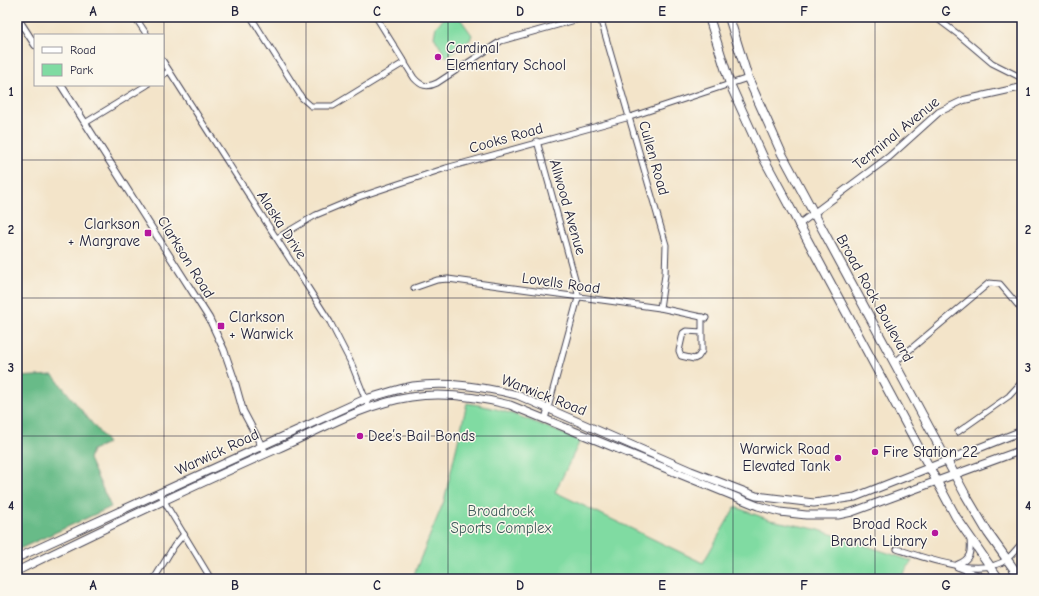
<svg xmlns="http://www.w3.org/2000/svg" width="1039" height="596" font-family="'Comic Neue',sans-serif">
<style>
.green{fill:#80dba2;stroke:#517e6e}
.forest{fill:#68bb88;stroke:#456e62}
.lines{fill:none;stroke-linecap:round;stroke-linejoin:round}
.minor-casing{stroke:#413f50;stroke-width:7}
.tertiary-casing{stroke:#413f50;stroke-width:8}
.secondary-casing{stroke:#413f50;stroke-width:9}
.primary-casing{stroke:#413f50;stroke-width:10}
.minor{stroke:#fff;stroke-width:5}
.tertiary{stroke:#fff;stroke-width:6}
.secondary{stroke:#fff;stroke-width:7}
.primary{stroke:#fff;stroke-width:8}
.grid{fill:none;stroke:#22223b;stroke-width:1;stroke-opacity:0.55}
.poi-dot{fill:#b5179e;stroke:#fbf7ec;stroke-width:1.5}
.labels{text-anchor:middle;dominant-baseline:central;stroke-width:3;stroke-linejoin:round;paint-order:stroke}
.poi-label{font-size:15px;fill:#22223b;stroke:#fbf7ec;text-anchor:start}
.street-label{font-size:15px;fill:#22223b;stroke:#fbf7ec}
.park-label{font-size:15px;fill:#3e5a5a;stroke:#fbf7ec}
.neatline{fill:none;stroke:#22223b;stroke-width:1.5}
.grid-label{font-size:13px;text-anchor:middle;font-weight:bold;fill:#22223b}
</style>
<rect width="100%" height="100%" fill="#fbf7ec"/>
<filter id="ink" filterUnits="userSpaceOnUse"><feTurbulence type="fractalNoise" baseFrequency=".025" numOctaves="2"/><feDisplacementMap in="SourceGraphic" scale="8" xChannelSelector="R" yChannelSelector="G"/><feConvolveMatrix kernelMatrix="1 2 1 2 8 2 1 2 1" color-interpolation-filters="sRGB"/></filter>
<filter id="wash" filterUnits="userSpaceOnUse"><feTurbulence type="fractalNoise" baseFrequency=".012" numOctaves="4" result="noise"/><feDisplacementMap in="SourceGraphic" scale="16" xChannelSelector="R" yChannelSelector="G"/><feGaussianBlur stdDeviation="0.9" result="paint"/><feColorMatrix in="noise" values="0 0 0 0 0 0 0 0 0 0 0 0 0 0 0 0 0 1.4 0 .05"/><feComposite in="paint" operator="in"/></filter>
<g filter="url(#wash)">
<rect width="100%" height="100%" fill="#f3e4c9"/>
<g class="green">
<path d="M 446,17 L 459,17 L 472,35 L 470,40 L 446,57 L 434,37 L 436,26 Z"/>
<path d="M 467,403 C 508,409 542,425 580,441 L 555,492 L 703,563 L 735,507 L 770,520 L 816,529 L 912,561 L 900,579 L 412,579 L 444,501 Z"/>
</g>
<path class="forest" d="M 53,375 L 108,443 L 92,450 L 89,459 L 111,507 L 17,550 L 17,377 Z"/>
</g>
<g filter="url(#ink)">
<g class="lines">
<g class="minor-casing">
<g id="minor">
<path d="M 135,17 L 147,35"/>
<path d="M 251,17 L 302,98 L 311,106 L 333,106 L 405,62"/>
<path d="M 376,17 L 414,78 C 421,86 427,88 437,83 L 501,41 L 586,17"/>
<path d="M 600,17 L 666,245 L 665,275 L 660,308"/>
<path d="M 935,17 L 959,35 L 992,63 L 1022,78"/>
<path d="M 163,61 L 330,322 L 352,365 L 369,408"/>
<path d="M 163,75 L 169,71"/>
<path d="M 85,123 L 147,85"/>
<path d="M 537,141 L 577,286 L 578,298 L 545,419"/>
<path d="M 277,238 L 316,215 L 359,197 L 446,168 L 630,117 L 748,78"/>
<path d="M 414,288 L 437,280 L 448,279 L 660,308 L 706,318"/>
<path d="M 702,332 L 686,331 L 683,333 L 679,351 L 681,356 L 694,359 L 698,357 L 702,351 L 702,317"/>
<path d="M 894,363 L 989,283 L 1000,284 L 1022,310"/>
<path d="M 958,432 L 1009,396 L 1022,382"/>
<path d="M 160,493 L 168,508 L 211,579"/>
<path d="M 897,549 C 925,558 982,579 1007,559 C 1013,554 1017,548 1022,543"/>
<path d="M 958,564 C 971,559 971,552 970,539"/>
<path d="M 957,567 L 989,579"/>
<path d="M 154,579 L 174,546 L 184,534"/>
</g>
</g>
<g class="tertiary-casing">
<g id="tertiary">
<path d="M 17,17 L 35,45"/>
<path d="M 61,85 L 209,318 L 224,350 L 234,379 L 243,411 L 266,454"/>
<path d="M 798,225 L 889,157 L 939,112 L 964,100 L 1022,87"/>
</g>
</g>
<g class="secondary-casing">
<g id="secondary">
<path d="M 17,558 L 365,399 C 381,395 397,389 413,386 C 448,381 483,387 517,395 L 691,471 L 756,496 L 814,503 L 855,497 L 1022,431"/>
<path d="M 17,571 C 103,529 189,488 277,449 C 320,430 364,404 411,397 C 444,392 478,397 510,405 L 758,506 L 780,512 L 806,515 L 838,515 L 852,512 L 1022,450"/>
</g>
</g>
<g class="primary-casing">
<g id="primary">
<path d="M 709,17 L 730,84 L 764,159 L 956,517 L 999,579"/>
<path d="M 729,17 L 748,78 L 782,154 L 965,494 L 988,533 L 1021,579"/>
</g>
</g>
<use href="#minor" class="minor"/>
<use href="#tertiary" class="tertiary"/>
<use href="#secondary" class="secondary"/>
<use href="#primary" class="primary"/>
</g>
</g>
<path class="grid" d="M 164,17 L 164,579M 306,17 L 306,579M 448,17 L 448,579M 591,17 L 591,579M 733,17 L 733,579M 875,17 L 875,579M 17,160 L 1022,160M 17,298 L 1022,298M 17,436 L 1022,436"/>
<g class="poi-dot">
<circle cx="438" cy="57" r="4"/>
<rect x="144" y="229" width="8" height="8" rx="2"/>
<rect x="217" y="322" width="8" height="8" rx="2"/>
<circle cx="360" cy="436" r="4"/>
<circle cx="875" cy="452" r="4"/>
<circle cx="838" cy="458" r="4"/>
<circle cx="935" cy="533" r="4"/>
</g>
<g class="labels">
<g class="poi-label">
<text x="446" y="48">Cardinal<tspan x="446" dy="17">Elementary School</tspan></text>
<text x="140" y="224" text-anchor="end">Clarkson<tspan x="140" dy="17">+ Margrave</tspan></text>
<text x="229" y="317">Clarkson<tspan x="229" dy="17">+ Warwick</tspan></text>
<text x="368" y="436">Dee’s Bail Bonds</text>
<text x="830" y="449" text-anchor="end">Warwick Road<tspan x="830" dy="17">Elevated Tank</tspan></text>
<text x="883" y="452">Fire Station 22</text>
<text x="927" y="524" text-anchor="end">Broad Rock<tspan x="927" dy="17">Branch Library</tspan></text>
</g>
<g class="street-label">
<text transform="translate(896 133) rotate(-39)">Terminal Avenue</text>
<text transform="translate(506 138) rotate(-16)">Cooks Road</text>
<text transform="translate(654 158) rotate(74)">Cullen Road</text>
<text transform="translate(568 207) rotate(74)">Allwood Avenue</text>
<text transform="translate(282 225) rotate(57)">Alaska Drive</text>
<text transform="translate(186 257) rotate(58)">Clarkson Road</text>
<text transform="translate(561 283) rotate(8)">Lovells Road</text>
<text transform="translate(875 298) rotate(61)">Broad Rock Boulevard</text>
<text transform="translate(544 395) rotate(21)">Warwick Road</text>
<text transform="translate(217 452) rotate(-25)">Warwick Road</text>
</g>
<g class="park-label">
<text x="501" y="511">Broadrock<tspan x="501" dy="17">Sports Complex</tspan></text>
</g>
</g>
<rect width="1039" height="596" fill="none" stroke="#fbf7ec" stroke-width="44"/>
<rect x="34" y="34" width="130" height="52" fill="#fbf7ec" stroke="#a4a2a5"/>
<rect x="42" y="47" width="20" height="6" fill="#ffffff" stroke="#a4a2a5"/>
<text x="70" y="54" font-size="12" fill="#22223b">Road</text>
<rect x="42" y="64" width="20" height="12" fill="#80dba2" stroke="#a4a2a5"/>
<text x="70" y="74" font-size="12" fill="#22223b">Park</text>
<rect x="22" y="22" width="995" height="552" class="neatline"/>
<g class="grid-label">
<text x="93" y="16">A</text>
<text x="235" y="16">B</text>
<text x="377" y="16">C</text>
<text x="520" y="16">D</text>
<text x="662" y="16">E</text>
<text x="804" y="16">F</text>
<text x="946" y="16">G</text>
<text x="11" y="96">1</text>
<text x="1028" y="96">1</text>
<text x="11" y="234">2</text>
<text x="1028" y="234">2</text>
<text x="11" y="372">3</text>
<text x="1028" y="372">3</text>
<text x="11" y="510">4</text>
<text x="1028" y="510">4</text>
<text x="93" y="590">A</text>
<text x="235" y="590">B</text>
<text x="377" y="590">C</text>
<text x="520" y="590">D</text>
<text x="662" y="590">E</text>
<text x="804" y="590">F</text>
<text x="946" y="590">G</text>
</g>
</svg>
